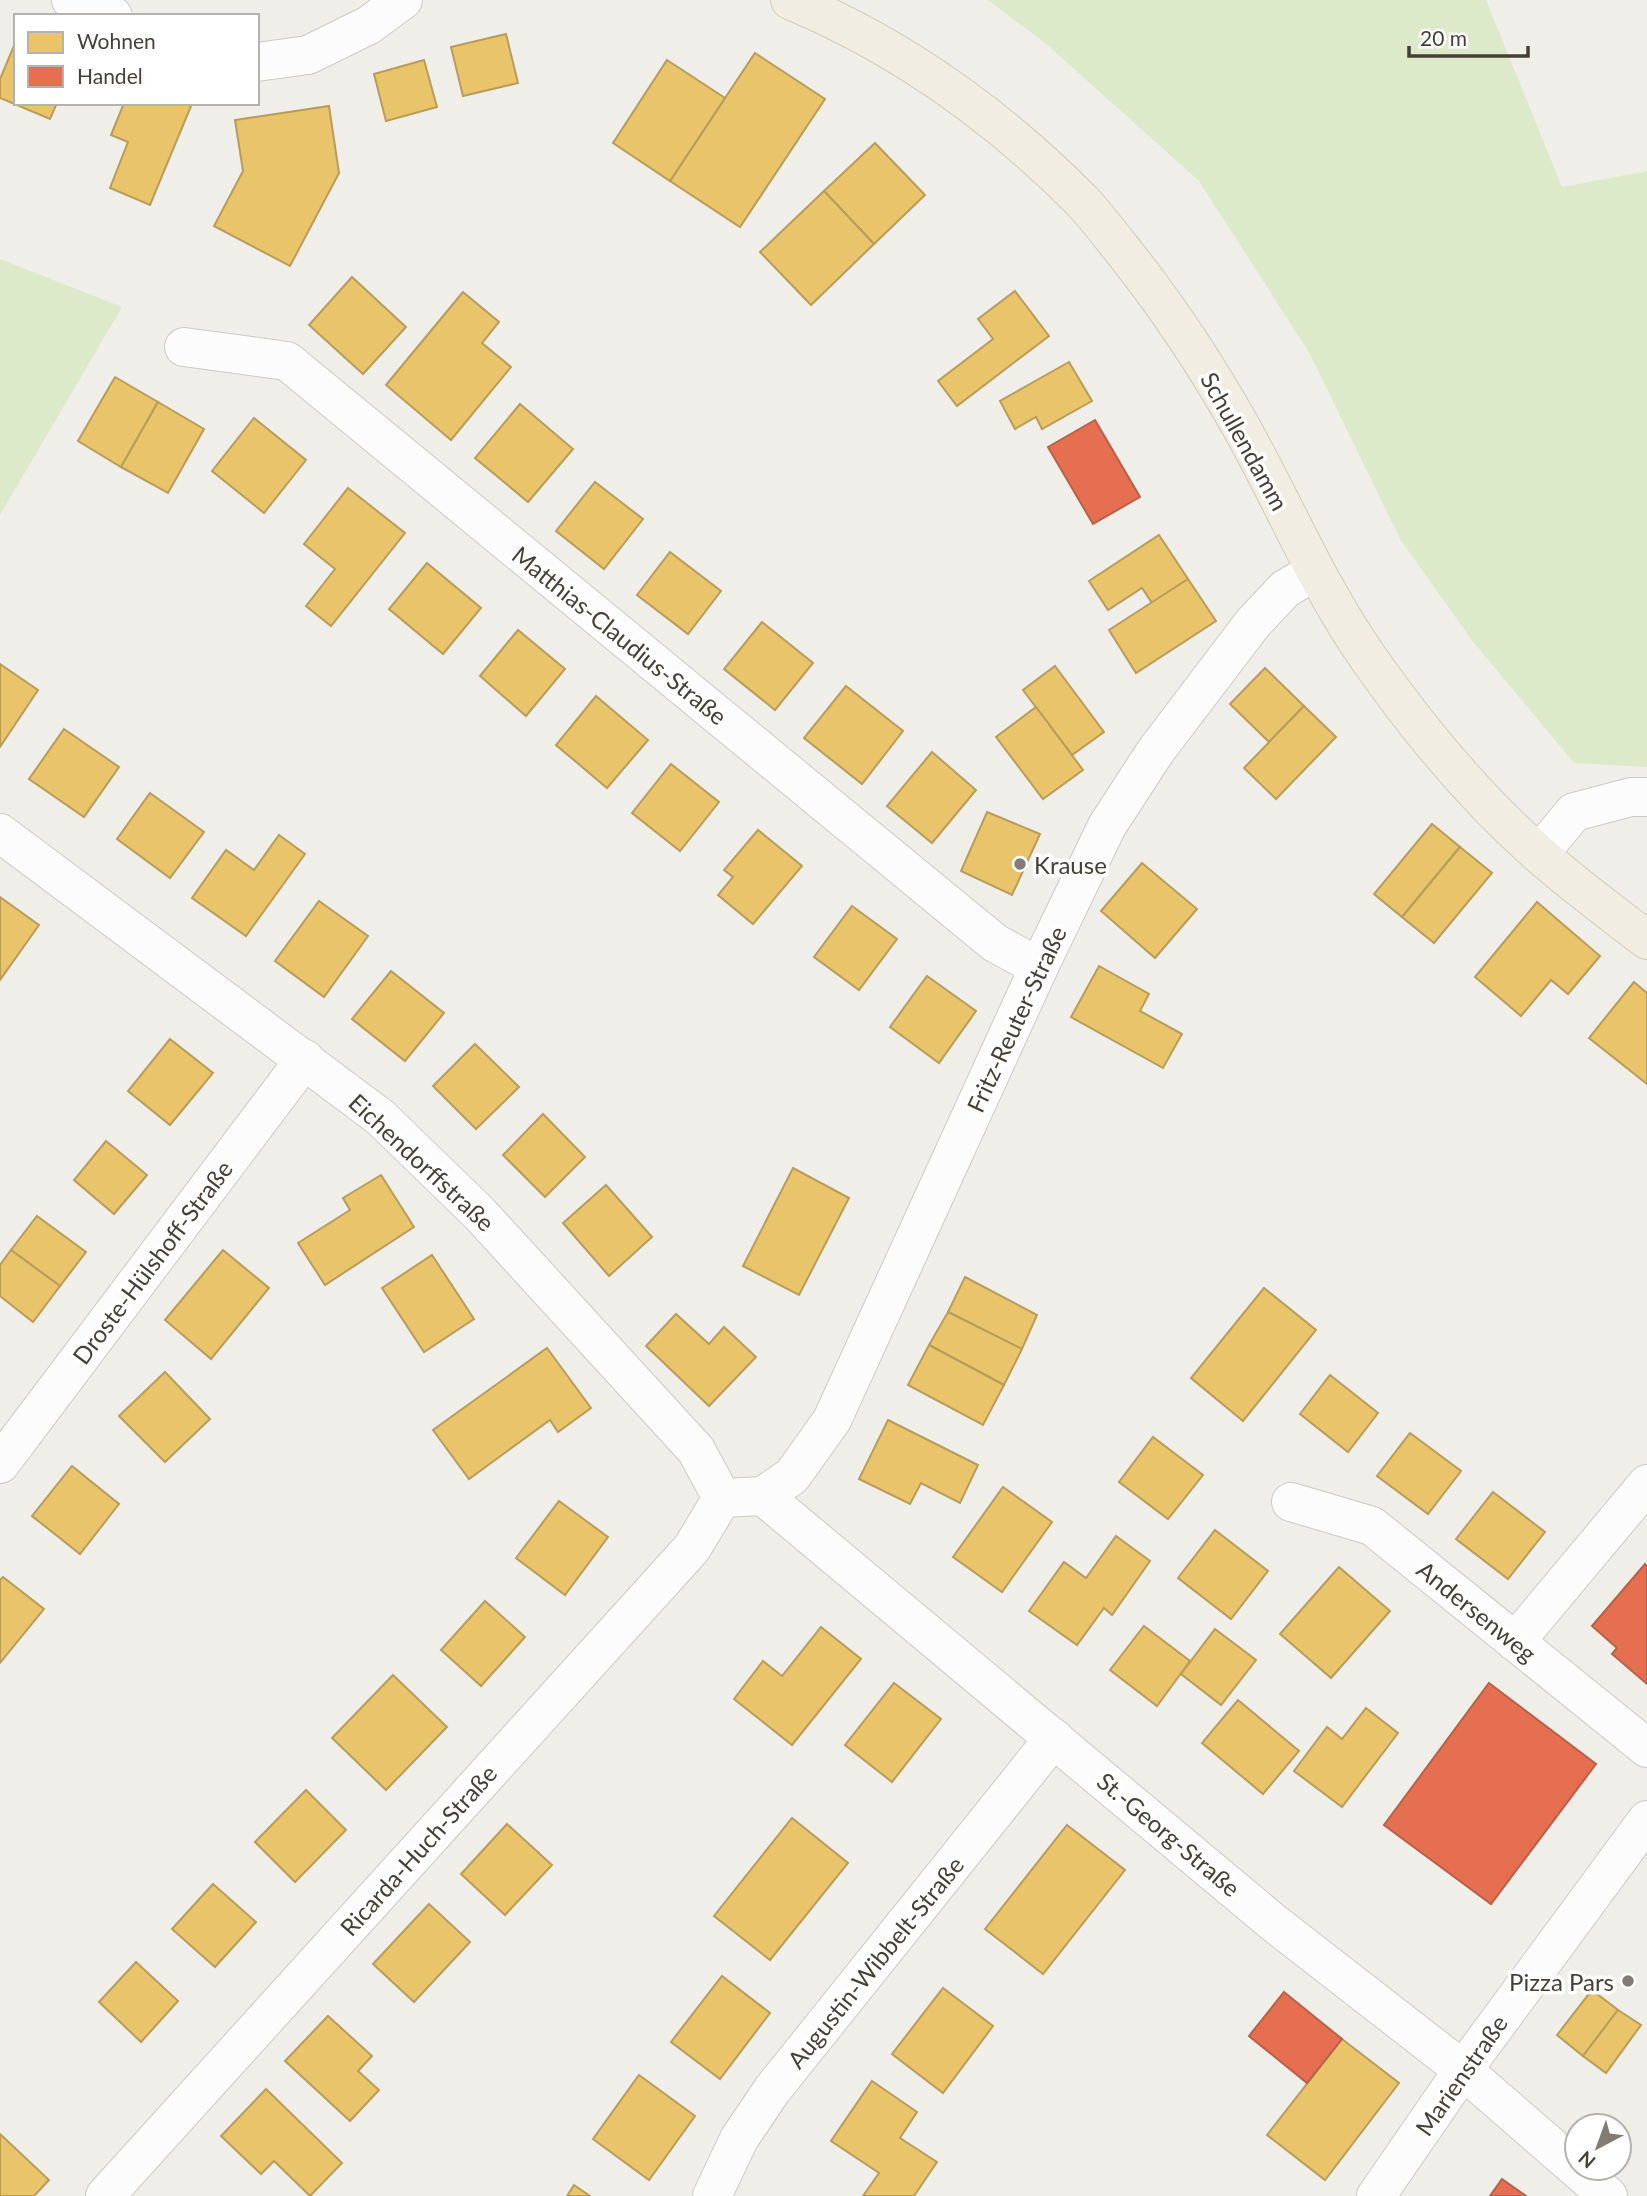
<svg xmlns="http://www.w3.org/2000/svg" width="1647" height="2196" font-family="Lato,sans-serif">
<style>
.green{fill:#ddeac9}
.homes{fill:#e9c46a;stroke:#b89c5a;stroke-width:2}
.shops{fill:#e76f51;stroke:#b76149;stroke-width:2}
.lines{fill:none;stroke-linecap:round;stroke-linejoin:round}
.minor-casing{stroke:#cccac5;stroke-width:40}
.major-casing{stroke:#d2cab6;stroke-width:40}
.minor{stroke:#fdfcfc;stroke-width:38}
.major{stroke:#f1ede3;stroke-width:38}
.poi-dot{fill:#827c74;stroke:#fff;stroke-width:2.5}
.labels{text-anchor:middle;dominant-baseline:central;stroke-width:7;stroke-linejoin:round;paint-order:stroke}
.street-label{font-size:24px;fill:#463f35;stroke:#fff}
.poi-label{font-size:24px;fill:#463f35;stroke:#fff;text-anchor:start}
</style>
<rect width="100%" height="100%" fill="#f0eee9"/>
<g class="green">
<path d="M 988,0 L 1486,0 L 1562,187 L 1647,171 L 1647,767 L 1574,763 L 1471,639 L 1400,539 L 1310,354 L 1199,181 L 1045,43 Z"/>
<path d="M 0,259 L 122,307 L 0,515 Z"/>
</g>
<g class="homes">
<path d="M 506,34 L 518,83 L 463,96 L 451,47 Z"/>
<path d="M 16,41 L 16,103 L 57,103 L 50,119 L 0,98 L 0,79 Z"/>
<path d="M 755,53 L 825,99 L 740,227 L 670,181 Z"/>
<path d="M 424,60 L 437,107 L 386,121 L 374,74 Z"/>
<path d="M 667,60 L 725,98 L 670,181 L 613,143 Z"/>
<path d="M 124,103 L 183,103 L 191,106 L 150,205 L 110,188 L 128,142 L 111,135 Z"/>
<path d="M 329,106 L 339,173 L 290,266 L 214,226 L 243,171 L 235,120 Z"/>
<path d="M 875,143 L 925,195 L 874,244 L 824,191 Z"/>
<path d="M 824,191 L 874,244 L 811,305 L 760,252 Z"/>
<path d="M 352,277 L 406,327 L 363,374 L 309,325 Z"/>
<path d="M 1015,291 L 1049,336 L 957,406 L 938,381 L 993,339 L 978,319 Z"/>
<path d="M 463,292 L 499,322 L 482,343 L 511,367 L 451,440 L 386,385 Z"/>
<path d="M 1069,362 L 1092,401 L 1042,429 L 1036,417 L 1015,429 L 1000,401 Z"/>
<path d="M 115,377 L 158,402 L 121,467 L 78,441 Z"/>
<path d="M 158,402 L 204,429 L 168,493 L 121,467 Z"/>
<path d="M 520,404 L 573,449 L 528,502 L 475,458 Z"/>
<path d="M 254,418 L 306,460 L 264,513 L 212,471 Z"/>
<path d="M 595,482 L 643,519 L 604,569 L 556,531 Z"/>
<path d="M 348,488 L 405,533 L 331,626 L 306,606 L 335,569 L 304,544 Z"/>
<path d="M 1159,535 L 1188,579 L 1152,603 L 1142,588 L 1108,610 L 1089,581 Z"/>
<path d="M 670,552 L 721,591 L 688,634 L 637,595 Z"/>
<path d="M 427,563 L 481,608 L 443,654 L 389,609 Z"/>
<path d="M 1188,579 L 1216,621 L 1136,673 L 1109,630 Z"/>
<path d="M 762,622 L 813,663 L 775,710 L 724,669 Z"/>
<path d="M 518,630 L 565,669 L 526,716 L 480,676 Z"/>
<path d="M 0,664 L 38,690 L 0,747 Z"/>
<path d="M 1055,666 L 1104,732 L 1072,755 L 1023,690 Z"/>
<path d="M 1265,668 L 1304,706 L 1269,742 L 1230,704 Z"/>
<path d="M 846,686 L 903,731 L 862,784 L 804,738 Z"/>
<path d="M 596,696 L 648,740 L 607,788 L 556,745 Z"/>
<path d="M 1304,706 L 1336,737 L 1276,799 L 1244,768 Z"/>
<path d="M 1036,707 L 1083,770 L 1043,799 L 996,737 Z"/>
<path d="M 64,729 L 119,767 L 84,817 L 29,779 Z"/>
<path d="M 932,752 L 976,790 L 932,843 L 887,806 Z"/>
<path d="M 671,764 L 719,802 L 680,851 L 632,813 Z"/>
<path d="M 150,793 L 204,832 L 170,878 L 117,839 Z"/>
<path d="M 987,812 L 1040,834 L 1012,895 L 961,871 Z"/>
<path d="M 1432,824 L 1460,847 L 1402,917 L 1374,894 Z"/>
<path d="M 758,830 L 802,866 L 753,924 L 718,895 L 733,877 L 724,870 Z"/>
<path d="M 279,835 L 305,854 L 246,936 L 192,898 L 226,850 L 254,870 Z"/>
<path d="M 1460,847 L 1492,873 L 1434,943 L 1402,917 Z"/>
<path d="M 1142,863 L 1197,909 L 1155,958 L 1101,911 Z"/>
<path d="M 0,897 L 39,925 L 0,980 Z"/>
<path d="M 319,901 L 368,936 L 324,997 L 275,961 Z"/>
<path d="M 1537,902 L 1600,956 L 1568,994 L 1551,980 L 1521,1016 L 1475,977 Z"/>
<path d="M 852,906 L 897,939 L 859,990 L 814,957 Z"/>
<path d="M 1099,966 L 1149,994 L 1140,1011 L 1182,1034 L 1163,1068 L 1071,1017 Z"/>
<path d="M 391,971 L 444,1013 L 405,1061 L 352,1019 Z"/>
<path d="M 927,976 L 976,1011 L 939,1063 L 890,1027 Z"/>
<path d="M 1634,982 L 1647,993 L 1647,1084 L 1589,1038 Z"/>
<path d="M 170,1039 L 213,1073 L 170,1125 L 128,1091 Z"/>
<path d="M 475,1044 L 519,1087 L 476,1129 L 433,1086 Z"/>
<path d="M 543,1114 L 585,1157 L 545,1197 L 503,1155 Z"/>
<path d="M 106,1141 L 147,1175 L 114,1214 L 74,1180 Z"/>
<path d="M 793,1168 L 849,1198 L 799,1295 L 743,1266 Z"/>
<path d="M 381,1175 L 414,1227 L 325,1285 L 298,1243 L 350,1210 L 343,1198 Z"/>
<path d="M 606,1185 L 652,1237 L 609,1276 L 563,1223 Z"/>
<path d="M 37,1216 L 86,1252 L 60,1286 L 11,1250 Z"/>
<path d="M 11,1250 L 60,1286 L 33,1322 L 0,1296 L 0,1265 Z"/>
<path d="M 223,1250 L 269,1288 L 211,1359 L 165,1320 Z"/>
<path d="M 432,1255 L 474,1319 L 424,1352 L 382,1288 Z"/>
<path d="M 965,1277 L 1037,1315 L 1022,1349 L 948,1312 Z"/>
<path d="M 1264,1288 L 1316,1330 L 1243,1421 L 1191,1378 Z"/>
<path d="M 948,1312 L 1022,1349 L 1004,1385 L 929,1345 Z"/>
<path d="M 676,1314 L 709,1344 L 724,1327 L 756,1357 L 709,1406 L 646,1346 Z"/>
<path d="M 929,1345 L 1004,1385 L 983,1425 L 908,1385 Z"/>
<path d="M 547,1348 L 591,1408 L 558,1432 L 550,1420 L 469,1479 L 433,1430 Z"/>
<path d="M 165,1372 L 210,1419 L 165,1462 L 119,1416 Z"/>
<path d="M 1330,1375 L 1378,1413 L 1348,1452 L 1300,1414 Z"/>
<path d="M 888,1420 L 978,1465 L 960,1503 L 921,1483 L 910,1504 L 859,1479 Z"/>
<path d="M 1410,1433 L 1461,1471 L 1428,1514 L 1377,1476 Z"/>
<path d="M 1153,1437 L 1203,1475 L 1168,1519 L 1119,1482 Z"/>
<path d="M 72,1466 L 119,1504 L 80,1554 L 32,1516 Z"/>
<path d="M 1003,1487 L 1052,1522 L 1002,1592 L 953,1557 Z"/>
<path d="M 1493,1492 L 1545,1532 L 1508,1579 L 1456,1539 Z"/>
<path d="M 559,1501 L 608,1537 L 565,1595 L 516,1558 Z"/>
<path d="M 1215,1530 L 1268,1571 L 1231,1619 L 1178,1578 Z"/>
<path d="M 1116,1536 L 1150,1561 L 1112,1615 L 1104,1608 L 1077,1645 L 1029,1611 L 1064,1562 L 1086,1578 Z"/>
<path d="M 1339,1567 L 1390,1611 L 1331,1678 L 1280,1634 Z"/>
<path d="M 3,1577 L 44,1609 L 0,1663 L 0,1580 Z"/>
<path d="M 485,1601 L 525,1637 L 481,1686 L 441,1650 Z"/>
<path d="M 1144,1626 L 1190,1661 L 1157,1706 L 1110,1670 Z"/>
<path d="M 821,1627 L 861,1659 L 792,1745 L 734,1699 L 763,1661 L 782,1676 Z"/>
<path d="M 1215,1629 L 1256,1660 L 1221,1705 L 1181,1674 Z"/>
<path d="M 393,1675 L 447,1727 L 386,1790 L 332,1738 Z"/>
<path d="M 894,1683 L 941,1719 L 892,1782 L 845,1745 Z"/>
<path d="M 1238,1700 L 1299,1751 L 1263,1794 L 1202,1743 Z"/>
<path d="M 1366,1708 L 1398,1733 L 1342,1807 L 1294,1771 L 1327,1727 L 1342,1739 Z"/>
<path d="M 306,1790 L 346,1830 L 295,1882 L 255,1842 Z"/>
<path d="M 792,1818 L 848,1863 L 770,1960 L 714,1916 Z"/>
<path d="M 507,1824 L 552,1865 L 505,1915 L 461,1874 Z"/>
<path d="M 1067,1825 L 1125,1870 L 1043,1974 L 985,1929 Z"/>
<path d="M 213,1884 L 256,1922 L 215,1967 L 172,1929 Z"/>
<path d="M 429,1904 L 470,1942 L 414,2002 L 373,1964 Z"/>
<path d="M 136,1962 L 178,2001 L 141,2042 L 99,2002 Z"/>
<path d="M 722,1976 L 770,2013 L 720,2079 L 671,2042 Z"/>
<path d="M 943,1988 L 993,2026 L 943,2093 L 892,2054 Z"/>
<path d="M 1592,1990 L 1618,2010 L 1583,2056 L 1557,2035 Z"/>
<path d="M 1618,2010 L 1641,2025 L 1606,2073 L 1583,2056 Z"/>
<path d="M 328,2016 L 372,2056 L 358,2071 L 379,2090 L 350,2121 L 285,2061 Z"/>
<path d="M 1342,2039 L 1399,2083 L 1325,2180 L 1267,2135 Z"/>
<path d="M 639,2075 L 695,2116 L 649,2180 L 593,2139 Z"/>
<path d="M 872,2081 L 917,2112 L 900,2138 L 937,2162 L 914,2196 L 863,2196 L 879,2173 L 831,2141 Z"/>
<path d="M 266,2089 L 342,2163 L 310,2196 L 274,2161 L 261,2174 L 221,2136 Z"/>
<path d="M 0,2134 L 49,2180 L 34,2196 L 0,2196 Z"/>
<path d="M 574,2185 L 590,2196 L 567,2196 Z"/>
</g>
<g class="shops">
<path d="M 1095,420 L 1140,497 L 1093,524 L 1048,447 Z"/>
<path d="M 1645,1564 L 1647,1566 L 1647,1684 L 1612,1654 L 1617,1648 L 1592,1626 Z"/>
<path d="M 1489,1683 L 1596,1764 L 1491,1904 L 1384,1825 Z"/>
<path d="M 1284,1992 L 1342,2039 L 1307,2083 L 1249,2036 Z"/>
<path d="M 1502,2179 L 1526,2196 L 1490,2196 Z"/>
</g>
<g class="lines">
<g class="minor-casing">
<g id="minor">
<path d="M 71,0 L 113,16"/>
<path d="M 257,62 L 308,55 L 369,25 L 403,0"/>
<path d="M 184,347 L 287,361 L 995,943 L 1039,967"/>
<path d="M 0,833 L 380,1117 L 480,1214 L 696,1450 L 722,1498"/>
<path d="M 1539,854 L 1574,812 L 1631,797 L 1647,797"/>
<path d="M 0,1464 L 305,1059"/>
<path d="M 763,1496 L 792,1476 L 832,1420 L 1039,967 L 1107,826 L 1155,752 L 1253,623 L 1285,589 L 1315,571"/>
<path d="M 722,1498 L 763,1496 L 1274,1923 L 1463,2070 L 1608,2196"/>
<path d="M 1291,1502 L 1372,1526 L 1647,1748"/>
<path d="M 1515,1642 L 1647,1484"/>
<path d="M 105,2196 L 692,1548 L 722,1498"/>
<path d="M 712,2196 L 739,2139 L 772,2090 L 1054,1738"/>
<path d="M 1376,2196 L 1463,2070 L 1647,1820"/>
</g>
</g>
<g class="major-casing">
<path id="major" d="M 790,0 C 900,46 999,117 1083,202 C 1096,216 1108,232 1120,247 C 1165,303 1205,363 1240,425 C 1284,503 1317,585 1369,659 C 1418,729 1475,798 1540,855 C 1574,885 1611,912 1647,940"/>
</g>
<use href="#minor" class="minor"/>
<use href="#major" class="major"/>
</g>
<g class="poi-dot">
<circle cx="1020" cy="864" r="7"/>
<circle cx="1628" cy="1981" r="7"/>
</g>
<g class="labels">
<g class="street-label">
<text transform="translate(1245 441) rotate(61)">Schullendamm</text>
<text transform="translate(620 635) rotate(39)">Matthias-Claudius-Straße</text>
<text transform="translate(1016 1019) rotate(-65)">Fritz-Reuter-Straße</text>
<text transform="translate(422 1162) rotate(43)">Eichendorffstraße</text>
<text transform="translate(152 1262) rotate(-53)">Droste-Hülshoff-Straße</text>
<text transform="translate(1477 1611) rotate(39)">Andersenweg</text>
<text transform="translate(1169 1834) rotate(40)">St.-Georg-Straße</text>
<text transform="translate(418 1850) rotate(-48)">Ricarda-Huch-Straße</text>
<text transform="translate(875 1962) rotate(-51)">Augustin-Wibbelt-Straße</text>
<text transform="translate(1461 2075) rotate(-55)">Marienstraße</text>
</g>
<g class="poi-label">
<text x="1034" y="864">Krause</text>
<text x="1614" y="1981" text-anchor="end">Pizza Pars</text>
</g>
</g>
<rect x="14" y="14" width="245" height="91" fill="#ffffff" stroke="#b5b2ae" stroke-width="2"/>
<rect x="28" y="32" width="35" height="21" fill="#e9c46a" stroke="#b5b2ae" stroke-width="2"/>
<text x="77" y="49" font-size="21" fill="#463f35">Wohnen</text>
<rect x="28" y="66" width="35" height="21" fill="#e76f51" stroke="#b5b2ae" stroke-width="2"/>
<text x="77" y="84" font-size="21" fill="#463f35">Handel</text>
<g transform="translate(1598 2147) rotate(221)"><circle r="33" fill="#ffffff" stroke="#b5b2ae" stroke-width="2"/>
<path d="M0-5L12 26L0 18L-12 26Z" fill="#827c74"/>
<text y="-10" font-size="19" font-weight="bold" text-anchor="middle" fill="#463f35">N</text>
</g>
<path d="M1409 46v10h119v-10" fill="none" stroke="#463f35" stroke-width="3.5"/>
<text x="1420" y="46" font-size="21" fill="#463f35" stroke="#ffffff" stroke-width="5" paint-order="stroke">20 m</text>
</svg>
